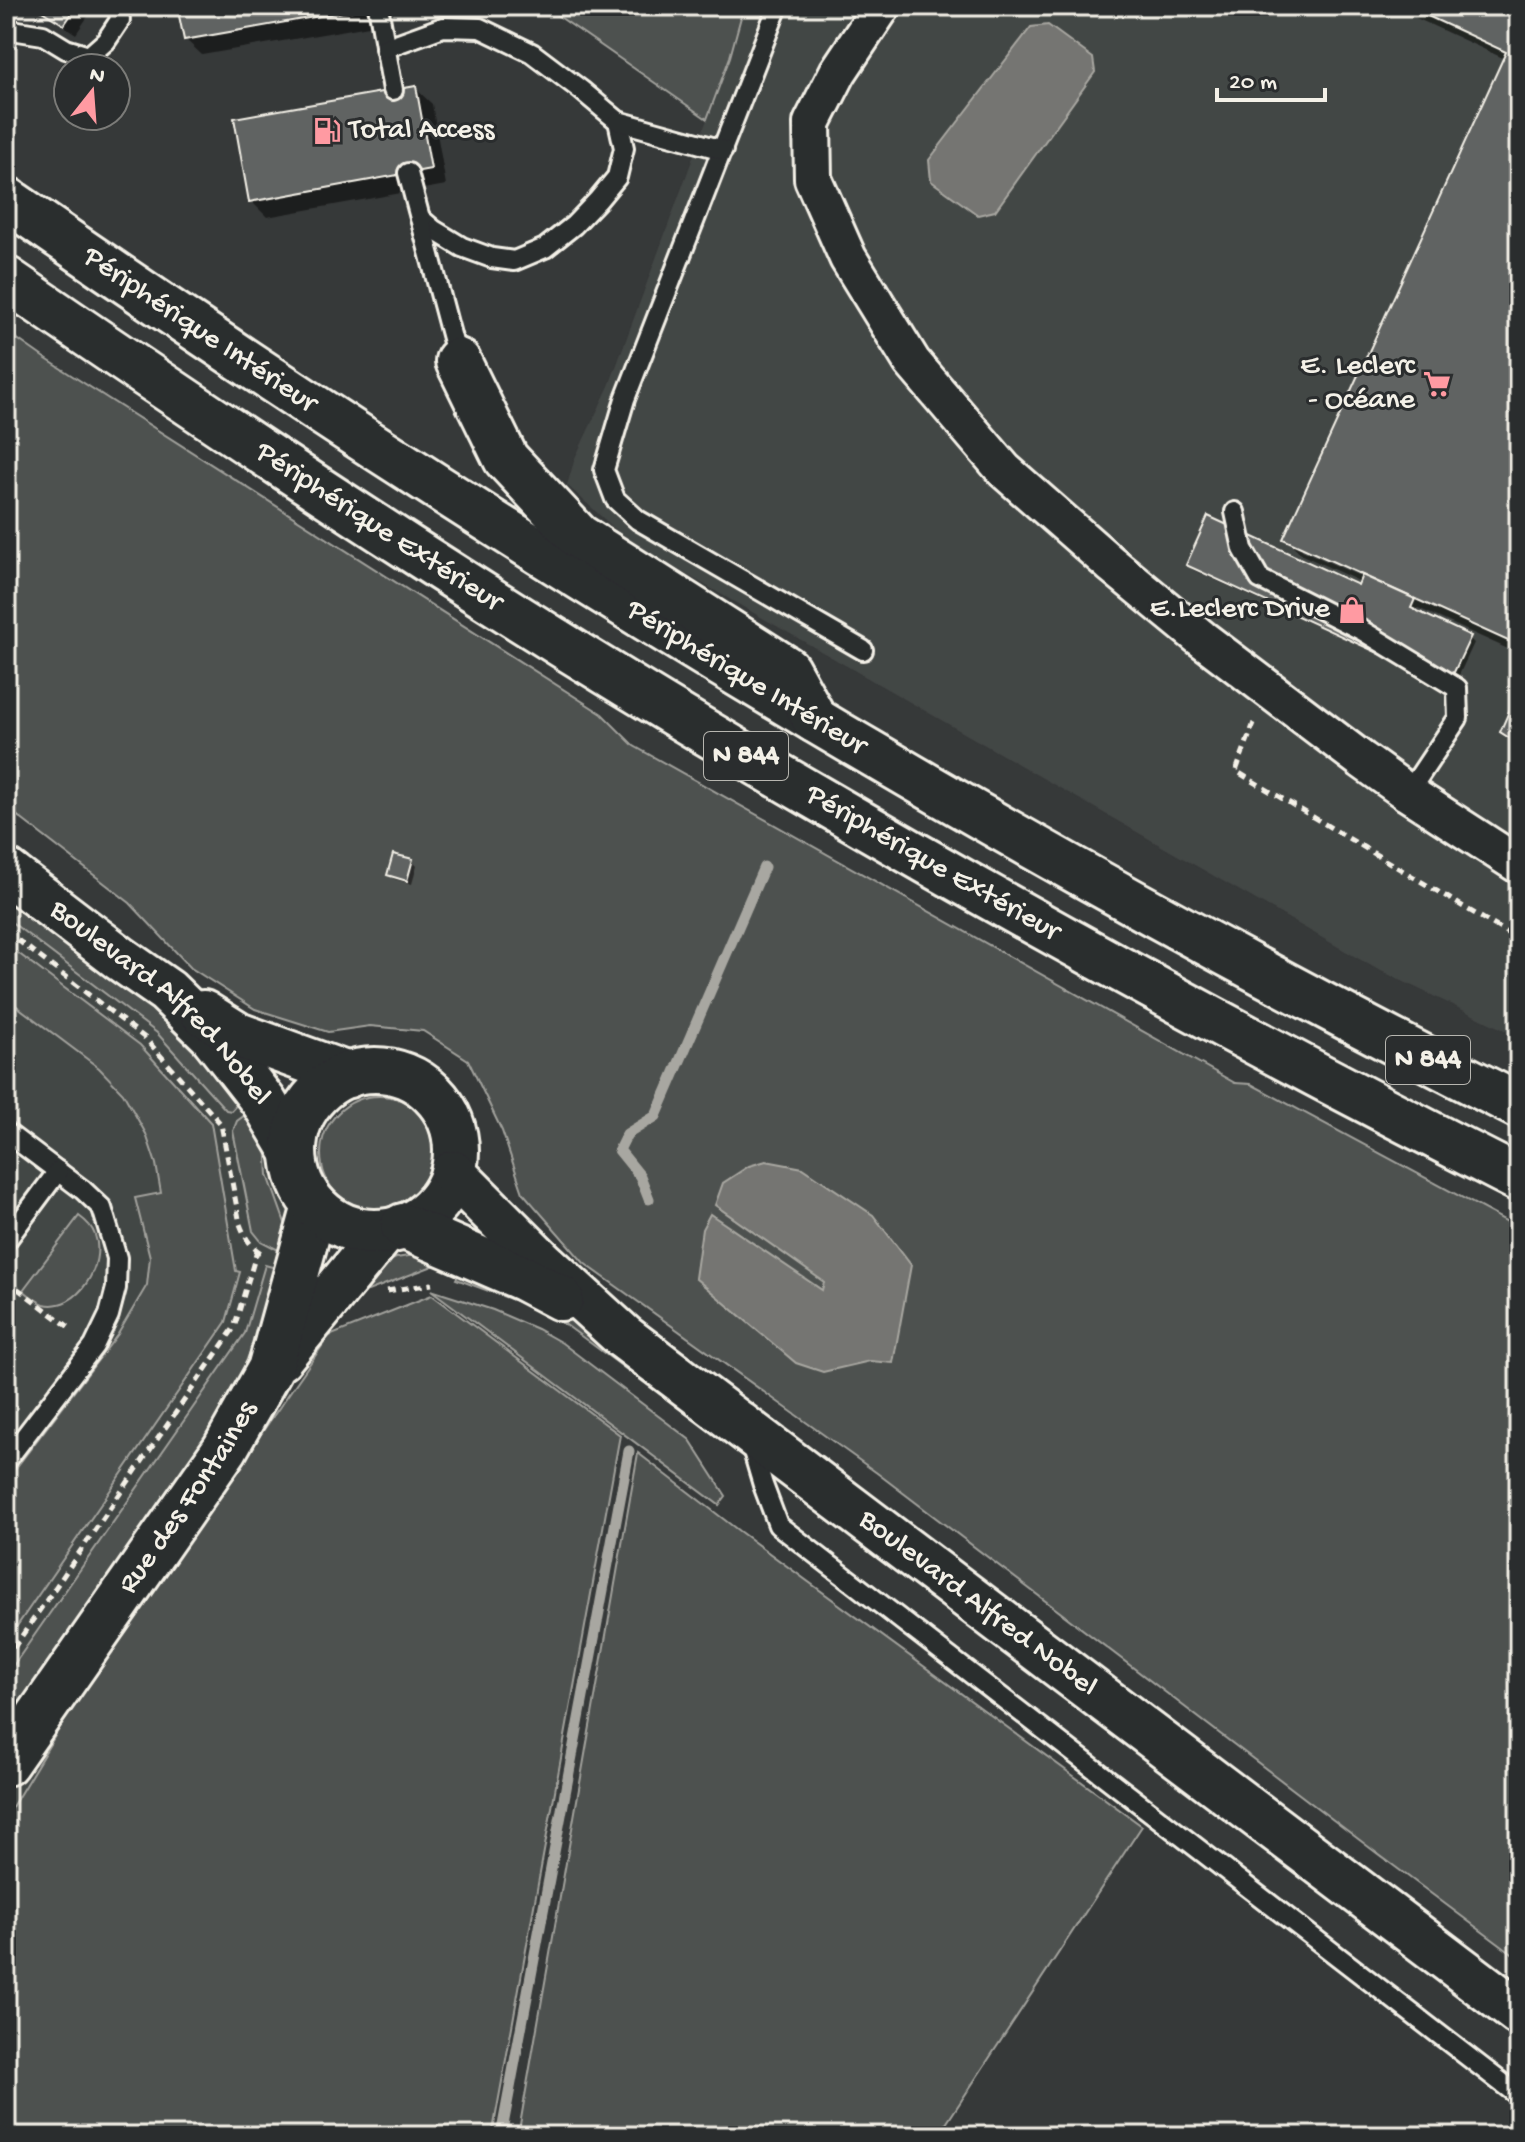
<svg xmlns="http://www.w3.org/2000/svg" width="1525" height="2142" font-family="'Gochi Hand',sans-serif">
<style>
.built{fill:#434645}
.green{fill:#4e514f;stroke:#a1a19c;stroke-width:2}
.water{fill:#757572;stroke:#a8a7a1;stroke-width:2}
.shadow{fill:#0007;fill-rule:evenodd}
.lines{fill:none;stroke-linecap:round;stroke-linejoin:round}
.stream{stroke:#a8a7a1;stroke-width:11}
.building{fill:#616362;stroke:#f4f1e8;stroke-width:2}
.service-casing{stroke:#f4f1e8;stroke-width:24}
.minor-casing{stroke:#f4f1e8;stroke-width:42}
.tertiary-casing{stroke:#f4f1e8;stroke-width:50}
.secondary-casing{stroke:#f4f1e8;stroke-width:50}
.trunk-casing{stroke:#f4f1e8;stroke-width:50}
.path{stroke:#f4f1e8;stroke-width:5;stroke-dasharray:8 6;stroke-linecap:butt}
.service{stroke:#2a2d2e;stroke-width:18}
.minor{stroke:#2a2d2e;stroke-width:36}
.tertiary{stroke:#2a2d2e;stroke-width:44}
.secondary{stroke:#2a2d2e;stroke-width:44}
.trunk{stroke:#2a2d2e;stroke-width:44}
.labels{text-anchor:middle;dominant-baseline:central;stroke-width:6;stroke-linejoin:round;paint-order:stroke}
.shield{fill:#2a2d2e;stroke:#b7b6b0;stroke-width:2}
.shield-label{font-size:28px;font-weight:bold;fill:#f4f1e8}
.poi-label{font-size:30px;fill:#f4f1e8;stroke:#2a2d2e;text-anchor:end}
.street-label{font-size:30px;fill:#f4f1e8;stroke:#2a2d2e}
</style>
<rect width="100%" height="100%" fill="#363939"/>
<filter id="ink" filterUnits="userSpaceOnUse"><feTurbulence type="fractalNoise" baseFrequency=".0125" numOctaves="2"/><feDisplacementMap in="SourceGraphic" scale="16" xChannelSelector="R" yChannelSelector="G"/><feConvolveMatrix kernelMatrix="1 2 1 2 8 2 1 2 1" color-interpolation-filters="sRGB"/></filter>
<g filter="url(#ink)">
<g class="built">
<path d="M 744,6 L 1519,6 L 1519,1037 L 1375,968 L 628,541 L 567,485 L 575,458 L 609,386 L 730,57 Z"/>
<path d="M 6,875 L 211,1034 L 293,1151 L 315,1206 L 6,2019 Z"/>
</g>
<g class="green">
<path d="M 544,6 L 744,6 L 730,57 L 707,119 Z"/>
<path d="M 6,331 L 43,357 L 602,714 L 634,746 L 1235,1083 L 1251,1084 L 1519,1228 L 1519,1959 L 1378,1854 L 877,1473 L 584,1263 L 523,1193 L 502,1131 L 468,1060 L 423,1031 L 370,1026 L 328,1032 L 255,1009 L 191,968 L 130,903 L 6,807 Z"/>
<path d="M 6,896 L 153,1008 L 157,1015 L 242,1099 L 231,1111 L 226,1110 L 157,1033 L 6,918 Z"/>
<path d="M 6,944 L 140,1045 L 211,1123 L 236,1271 L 240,1272 L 226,1322 L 6,1642 L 6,1481 L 118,1334 L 147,1285 L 150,1257 L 135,1198 L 161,1193 L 156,1164 L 146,1134 L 123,1093 L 99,1068 L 6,998 Z"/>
<circle cx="379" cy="1154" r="58"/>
<path d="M 252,1110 L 266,1141 L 268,1175 L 285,1223 L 288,1240 L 288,1255 L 261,1241 L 253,1231 L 233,1131 L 237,1121 Z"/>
<path d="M 79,1216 C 86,1221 92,1226 95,1235 C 106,1264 78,1312 44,1304 C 36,1301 30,1296 23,1290 Z"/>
<path d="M 428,1253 L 443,1262 L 368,1291 L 364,1290 L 383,1264 L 396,1258 Z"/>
<path d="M 265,1265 L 283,1270 L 231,1399 L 223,1414 L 6,1728 L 6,1676 L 245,1333 Z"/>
<path d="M 461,1270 L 569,1317 L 646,1375 L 673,1398 L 696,1421 L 566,1325 L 524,1304 L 456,1279 Z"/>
<path d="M 431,1290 L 493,1310 L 537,1329 L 562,1343 L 690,1440 L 726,1496 L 719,1505 Z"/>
<path d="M 432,1295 L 620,1435 L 492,2136 L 6,2136 L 6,1817 L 82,1691 L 329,1336 Z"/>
<path d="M 638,1453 L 739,1531 L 1142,1826 L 938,2136 L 518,2136 Z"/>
</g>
<g class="water">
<path d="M 1048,25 L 1093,58 L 1095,72 L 995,211 L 978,215 L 931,181 L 929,160 L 1031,27 Z"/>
<path d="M 766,1161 L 803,1168 L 873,1215 L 911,1265 L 893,1363 L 870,1361 L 823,1372 L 796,1363 L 695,1278 L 702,1229 L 710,1214 L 822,1290 L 824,1282 L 715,1205 L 723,1183 L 749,1166 Z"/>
</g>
<g class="shadow">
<path d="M 34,6 L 95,6 L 76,34 Z"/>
<path d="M 179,6 L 366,6 L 369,26 L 202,55 L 185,39 Z"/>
<path d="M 1390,6 L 1519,6 L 1519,654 L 1418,608 L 1415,613 L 1469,638 L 1474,643 L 1453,688 L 1193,570 L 1188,565 L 1359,587 L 1361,582 L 1302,555 L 1286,538 L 1505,59 ZM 1302,545 L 1374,578 L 1373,582 L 1302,550 Z"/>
<path d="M 415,88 L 432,104 L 446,185 L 267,217 L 251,201 Z"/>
<path d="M 412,861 L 417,866 L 412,884 L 394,879 L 389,874 Z"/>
</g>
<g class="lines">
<g class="stream">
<path d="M 649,1199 L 640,1176 L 619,1150 L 627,1134 L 656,1116 L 764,867"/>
<path d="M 501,2136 L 629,1451"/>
</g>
</g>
<g class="building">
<path d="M 34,6 L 77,6 L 64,25 Z"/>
<path d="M 177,6 L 353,6 L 354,10 L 184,40 Z"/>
<path d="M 1406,6 L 1519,6 L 1519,646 L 1283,539 L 1506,52 Z"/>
<path d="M 416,86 L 431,169 L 249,202 L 234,118 Z"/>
<path d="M 1208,516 L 1358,585 L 1362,575 L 1415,599 L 1411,608 L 1471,636 L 1448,685 L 1186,565 Z"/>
<path d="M 1517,693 L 1519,694 L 1519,744 L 1500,732 Z"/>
<path d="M 393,854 L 413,859 L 407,881 L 387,875 Z"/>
</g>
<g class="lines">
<g class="service-casing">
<g id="service">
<path d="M 378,6 L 393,90"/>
<path d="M 778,6 L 625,399 L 604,470 L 615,499 L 638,520 L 863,650"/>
<path d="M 6,29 L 43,35 L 66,49 L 89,56 L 106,41 L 120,20 L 118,6"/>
<path d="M 385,48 L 443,27 L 480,28 L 532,53 L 581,90 L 618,121 L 624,148 L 617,177 L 598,200 L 574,225 L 545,248 L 514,261 L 492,258 L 462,247 L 434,230 L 420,218"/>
<path d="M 618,121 L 723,150"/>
<path d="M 408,173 L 458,361"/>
<path d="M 1235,512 L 1243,549 L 1260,579 L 1363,631 L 1457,688 L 1458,718 L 1408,793"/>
<path d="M 6,1132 L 83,1190 L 102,1208 L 117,1258 L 116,1288 L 109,1315 L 94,1346 L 6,1461"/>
<path d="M 6,1241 L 58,1171"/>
<path d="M 750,1441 L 763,1485 L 778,1525 L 1519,2096"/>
</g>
</g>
<g class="minor-casing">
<path id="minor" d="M 882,6 L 838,72 L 812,123 L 813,179 L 848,258 L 912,362 L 1004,470 L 1111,564 L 1201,638 L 1362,760 L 1408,793 L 1519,865"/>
</g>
<g class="tertiary-casing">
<g id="tertiary">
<path d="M 280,1358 L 384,1232"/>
<path id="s1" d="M 6,1763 L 225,1449 L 270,1369 L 315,1206"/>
</g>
</g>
<g class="secondary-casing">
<g id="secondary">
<path id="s2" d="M 6,871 L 121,959 L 167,991 L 211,1034 L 264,1102 L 293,1151"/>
<path d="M 203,1013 L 238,1035 L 348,1075"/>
<circle cx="375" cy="1151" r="81"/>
<path id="s3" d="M 453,1173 L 542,1262 L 624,1337 L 1519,2013"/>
<path d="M 403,1226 L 523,1278 L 561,1298"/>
</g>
</g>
<g class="trunk-casing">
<g id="trunk">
<path id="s4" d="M 6,199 C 491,536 992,841 1519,1106"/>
<path id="s5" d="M 6,279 C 271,461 540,638 819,799 C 1048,933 1282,1059 1519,1179"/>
<path d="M 458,361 L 506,459 L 578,536 L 787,669 L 815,720"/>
</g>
</g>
<g class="path">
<path d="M 1254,723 L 1236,771 L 1519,940"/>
<path d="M 6,931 L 145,1038 L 221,1124 L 240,1224 C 245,1237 250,1247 263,1254"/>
<path d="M 6,1280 L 73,1330"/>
<path d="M 387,1291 L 432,1284"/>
<path d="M 6,1659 L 234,1328 L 257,1251"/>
</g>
<use href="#service" class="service"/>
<use href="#minor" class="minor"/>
<use href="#tertiary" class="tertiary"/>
<use href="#secondary" class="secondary"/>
<use href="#trunk" class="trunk"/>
</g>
</g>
<defs>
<g id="fuel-bare" transform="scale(2.16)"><path d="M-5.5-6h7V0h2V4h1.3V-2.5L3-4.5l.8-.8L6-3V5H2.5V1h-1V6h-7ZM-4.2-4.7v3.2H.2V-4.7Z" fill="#ff9aa2" stroke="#2a2d2e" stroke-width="2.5" paint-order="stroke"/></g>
<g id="supermarket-bare" transform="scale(2.16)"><path d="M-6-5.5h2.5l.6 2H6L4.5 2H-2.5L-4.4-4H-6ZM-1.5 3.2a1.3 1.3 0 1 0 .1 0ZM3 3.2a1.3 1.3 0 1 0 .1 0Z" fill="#ff9aa2" stroke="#2a2d2e" stroke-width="2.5" paint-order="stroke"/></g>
<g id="shop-bare" transform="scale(2.16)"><path d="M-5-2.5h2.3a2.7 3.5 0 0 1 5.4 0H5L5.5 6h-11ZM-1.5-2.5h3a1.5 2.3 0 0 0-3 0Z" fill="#ff9aa2" stroke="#2a2d2e" stroke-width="2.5" paint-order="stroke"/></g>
</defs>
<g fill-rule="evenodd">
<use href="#fuel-bare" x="327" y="131"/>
<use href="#supermarket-bare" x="1437" y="384"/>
<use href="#shop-bare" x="1352" y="610"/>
</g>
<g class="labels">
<g class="shield">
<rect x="704" y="732" width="84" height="48" rx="6"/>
<rect x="1386" y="1036" width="84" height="48" rx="6"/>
</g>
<g class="shield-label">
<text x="746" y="756">N 844</text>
<text x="1428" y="1060">N 844</text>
</g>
<g class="poi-label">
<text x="349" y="131" text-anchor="start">Total Access</text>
<text x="1415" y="367">E. Leclerc<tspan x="1415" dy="34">- Océane</tspan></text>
<text x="1330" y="610">E.Leclerc Drive</text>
</g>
<g class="street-label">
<text stroke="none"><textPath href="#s4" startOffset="234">Périphérique Intérieur</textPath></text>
<text stroke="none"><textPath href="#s5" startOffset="448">Périphérique Extérieur</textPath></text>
<text stroke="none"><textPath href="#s4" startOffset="882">Périphérique Intérieur</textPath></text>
<text stroke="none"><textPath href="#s5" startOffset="1096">Périphérique Extérieur</textPath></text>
<text stroke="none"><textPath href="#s2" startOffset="204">Boulevard Alfred Nobel</textPath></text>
<text stroke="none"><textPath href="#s1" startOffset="322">Rue des Fontaines</textPath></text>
<text stroke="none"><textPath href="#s3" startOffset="680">Boulevard Alfred Nobel</textPath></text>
</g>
</g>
<rect width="1525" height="2142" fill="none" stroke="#2a2d2e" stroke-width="32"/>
<rect x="16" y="16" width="1493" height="2110" fill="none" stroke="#f4f1e8" stroke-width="3" filter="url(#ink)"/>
<g transform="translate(92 92) rotate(17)"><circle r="38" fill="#2a2d2e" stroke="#7b7b78" stroke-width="2"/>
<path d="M0-6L14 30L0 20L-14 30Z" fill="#ff9aa2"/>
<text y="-12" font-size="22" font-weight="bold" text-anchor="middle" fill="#f4f1e8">N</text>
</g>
<path d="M1217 88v12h108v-12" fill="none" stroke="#f4f1e8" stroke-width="4"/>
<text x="1229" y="88" font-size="24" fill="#f4f1e8" stroke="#2a2d2e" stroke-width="6" paint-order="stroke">20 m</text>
</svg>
